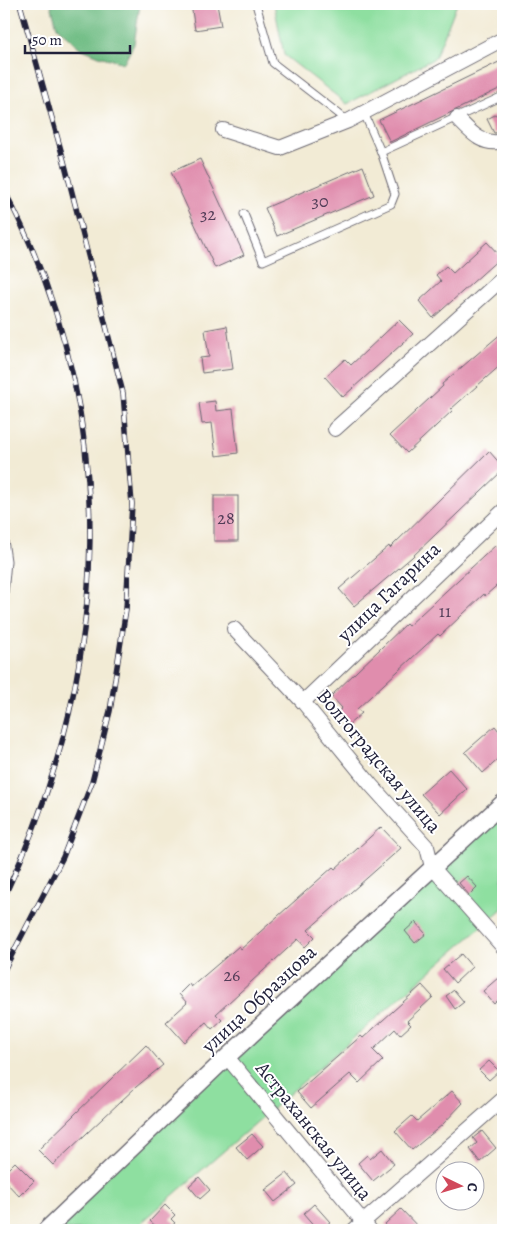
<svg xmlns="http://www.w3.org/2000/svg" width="507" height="1234" font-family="Alegreya,serif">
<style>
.green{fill:#8edfa0;stroke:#58806e}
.forest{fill:#72be86;stroke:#4a7060}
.building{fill:#e08dad}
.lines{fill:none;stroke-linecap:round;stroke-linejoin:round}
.service-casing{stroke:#6b6871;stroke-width:9}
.minor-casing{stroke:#6b6871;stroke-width:16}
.tertiary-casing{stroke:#6b6871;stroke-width:19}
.service{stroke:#fff;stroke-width:7}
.minor{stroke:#fff;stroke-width:14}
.tertiary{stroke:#fff;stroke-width:16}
.rail-casing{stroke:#22223b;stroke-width:5.5}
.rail{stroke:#fff;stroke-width:4;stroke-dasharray:11;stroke-linecap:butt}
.labels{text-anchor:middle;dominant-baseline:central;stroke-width:4;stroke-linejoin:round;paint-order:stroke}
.number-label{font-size:18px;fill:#523d58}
.street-label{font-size:20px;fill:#22223b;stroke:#fff}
</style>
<rect width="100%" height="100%" fill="#fff"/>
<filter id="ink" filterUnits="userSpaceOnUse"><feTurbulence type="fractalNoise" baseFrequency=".02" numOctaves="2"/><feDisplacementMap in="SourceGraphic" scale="10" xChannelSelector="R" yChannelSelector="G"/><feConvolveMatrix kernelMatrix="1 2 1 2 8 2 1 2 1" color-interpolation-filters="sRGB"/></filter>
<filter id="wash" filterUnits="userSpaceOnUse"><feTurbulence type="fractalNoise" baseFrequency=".0096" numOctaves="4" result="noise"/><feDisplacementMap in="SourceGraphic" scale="20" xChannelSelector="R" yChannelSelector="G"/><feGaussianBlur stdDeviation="1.12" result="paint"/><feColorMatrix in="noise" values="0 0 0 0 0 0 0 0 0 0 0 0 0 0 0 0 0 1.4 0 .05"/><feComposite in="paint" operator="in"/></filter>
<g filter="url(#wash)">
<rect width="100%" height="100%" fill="#f2ebd5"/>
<g class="green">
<path d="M 274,4 L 457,4 L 435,58 L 347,104 L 284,55 Z"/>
<path d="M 503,803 L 503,908 L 133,1230 L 46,1230 Z"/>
</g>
<path class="forest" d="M 51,4 L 140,4 L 134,44 L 124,63 L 99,56 L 80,48 L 57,27 Z"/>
<g id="blocks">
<g class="building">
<path d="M 191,4 L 217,4 L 221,26 L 195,30 Z"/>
<path d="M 503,60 L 503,87 L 390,142 L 379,120 Z"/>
<path d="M 503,111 L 503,132 L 494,133 L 487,119 Z"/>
<path d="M 200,159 L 244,255 L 215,268 L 171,172 Z"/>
<path d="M 363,166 L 374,195 L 277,236 L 265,208 Z"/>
<path d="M 487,242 L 501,257 L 433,318 L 419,301 L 441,281 L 436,275 L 446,266 L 453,273 Z"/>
<path d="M 399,320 L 413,334 L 343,397 L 325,377 L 345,359 L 351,365 Z"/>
<path d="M 227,326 L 233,369 L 202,373 L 200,358 L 209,357 L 205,330 Z"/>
<path d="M 503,332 L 503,363 L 451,409 L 452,411 L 407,453 L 390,435 L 443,386 L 442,384 Z"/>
<path d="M 215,401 L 216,411 L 233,409 L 238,453 L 216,456 L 212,423 L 202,424 L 199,403 Z"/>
<path d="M 489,451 L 503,467 L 503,470 L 412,557 L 354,606 L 339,589 L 389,546 L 390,548 Z"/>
<rect x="214" y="496" width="24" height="45"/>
<path d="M 496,545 L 503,554 L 503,580 L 485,596 L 484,594 L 440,636 L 438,634 L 357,709 L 362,713 L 347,726 L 336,714 L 342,708 L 331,696 L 406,624 L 408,626 Z"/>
<path d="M 495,726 L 503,736 L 503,755 L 483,773 L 465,752 Z"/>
<path d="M 449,769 L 467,789 L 440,814 L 421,794 Z"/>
<path d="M 381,827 L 401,848 L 308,930 L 315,937 L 305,947 L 298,939 L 216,1014 L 222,1020 L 212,1029 L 206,1022 L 184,1042 L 166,1022 L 187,1003 L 179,994 L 189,984 L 191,987 L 239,946 L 241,949 L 333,867 L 335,869 Z"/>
<path d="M 467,876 L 477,887 L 469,895 L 459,883 Z"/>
<path d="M 415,922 L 426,934 L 415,943 L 405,931 Z"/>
<path d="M 461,954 L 472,967 L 455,983 L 443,969 Z"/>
<path d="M 498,978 L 503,984 L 503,995 L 494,1004 L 483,991 Z"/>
<path d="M 422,985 L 433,997 L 407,1021 L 411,1025 L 400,1035 L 395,1029 L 373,1050 L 383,1060 L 359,1083 L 350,1074 L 311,1108 L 297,1092 L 361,1036 L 363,1038 Z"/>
<path d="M 454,990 L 464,1002 L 455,1009 L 446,996 Z"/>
<path d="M 146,1045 L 163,1065 L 136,1087 L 53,1165 L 38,1150 Z"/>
<path d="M 489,1061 L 499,1071 L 489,1080 L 479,1070 Z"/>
<path d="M 452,1091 L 463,1103 L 442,1125 L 412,1150 L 395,1131 L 412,1116 L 417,1121 Z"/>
<path d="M 482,1131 L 496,1148 L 480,1162 L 470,1149 L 477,1143 L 473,1138 Z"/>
<path d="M 252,1134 L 263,1146 L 247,1160 L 236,1147 Z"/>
<path d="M 382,1149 L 394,1164 L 373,1181 L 358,1163 L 367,1155 L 370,1159 Z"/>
<path d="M 15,1162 L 34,1181 L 19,1196 L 4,1180 L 4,1173 Z"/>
<path d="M 287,1173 L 297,1185 L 275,1202 L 265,1190 Z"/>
<path d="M 199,1177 L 210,1190 L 200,1199 L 189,1186 Z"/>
<path d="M 314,1204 L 330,1222 L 320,1230 L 317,1230 L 303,1214 Z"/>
<path d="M 165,1205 L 175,1215 L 171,1219 L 175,1223 L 167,1230 L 160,1230 L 150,1221 Z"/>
<path d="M 401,1209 L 421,1230 L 391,1230 L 385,1224 Z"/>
</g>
</g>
</g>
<g filter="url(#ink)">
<use href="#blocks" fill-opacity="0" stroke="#6b6871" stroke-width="1"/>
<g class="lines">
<g class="service-casing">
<g id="service">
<path d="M 256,4 L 273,63 L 348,121"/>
<path d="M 381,152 L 503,96"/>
<path d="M 244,214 L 263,261 L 391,204 L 395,194 L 381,152 L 364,113"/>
<path d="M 4,540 L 7,561 L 4,594"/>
</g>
</g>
<g class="minor-casing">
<g id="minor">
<path d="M 457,118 C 470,131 482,147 503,141"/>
<path d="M 223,130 L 280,148 L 348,121 L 503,39"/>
<path d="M 335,429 L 503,278"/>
<path d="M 234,629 L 303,702 L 371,785 L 427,847 L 432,867 L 503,947"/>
<path d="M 303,702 L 503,511"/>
<path d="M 227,1057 L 370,1230"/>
<path d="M 354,1230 L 503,1099"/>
</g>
</g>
<g class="tertiary-casing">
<path id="tertiary" d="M 46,1230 L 227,1057 L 503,803"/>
</g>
<use href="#service" class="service"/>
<use href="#minor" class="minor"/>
<use href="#tertiary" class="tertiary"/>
<g class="rail-casing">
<g id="rail">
<path d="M 4,190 C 124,416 113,669 4,897"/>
<path d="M 4,970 L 63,857 L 92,782 L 110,711 L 126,609 L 132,504 L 123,393 L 64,161 L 20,4"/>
</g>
</g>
<use href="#rail" class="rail"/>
</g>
</g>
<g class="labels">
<g class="number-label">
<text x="320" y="201">30</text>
<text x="208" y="214">32</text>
<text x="226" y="518">28</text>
<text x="445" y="611">11</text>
<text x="232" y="975">26</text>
</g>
<g class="street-label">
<text transform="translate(389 592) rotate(-44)">улица Гагарина</text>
<text transform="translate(379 761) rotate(50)">Волгоградская улица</text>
<text transform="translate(259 999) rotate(-43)">улица Образцова</text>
<text transform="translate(314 1131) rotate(51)">Астраханская улица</text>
</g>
</g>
<rect width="507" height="1234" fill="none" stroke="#fff" stroke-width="20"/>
<g transform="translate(460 1186) rotate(95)"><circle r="24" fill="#ffffff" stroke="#a7a7b1"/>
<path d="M0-4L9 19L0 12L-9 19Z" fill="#d1495b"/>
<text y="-8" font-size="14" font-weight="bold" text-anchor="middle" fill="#22223b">С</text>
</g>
<path d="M25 45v8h105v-8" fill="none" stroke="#22223b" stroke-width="2.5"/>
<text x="32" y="45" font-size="15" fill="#22223b" stroke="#ffffff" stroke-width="4" paint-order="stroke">50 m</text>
</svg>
